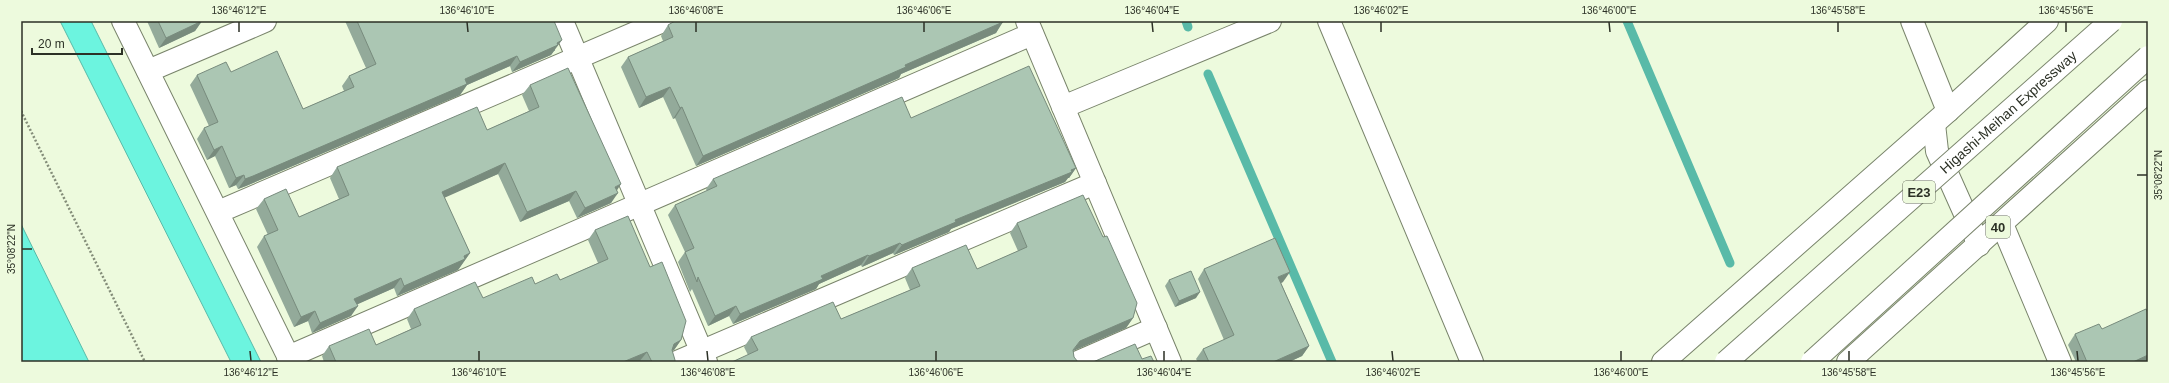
<svg xmlns="http://www.w3.org/2000/svg" width="2169" height="383" font-family="Arial,sans-serif">
<style>
.water{fill:#6cf4df;stroke:#59baa8}
.lines{fill:none;stroke-linecap:round;stroke-linejoin:round}
.stream{stroke:#59baa8;stroke-width:9}
.minor-casing{stroke:#79846b;stroke-width:24}
.major-casing{stroke:#79846b;stroke-width:24}
.path{stroke:#848d79;stroke-width:2.5;stroke-dasharray:2 2;stroke-linecap:butt}
.minor{stroke:#fff;stroke-width:22}
.major{stroke:#fff;stroke-width:22}
.highway-bridge-casing{stroke:#79846b;stroke-width:24;stroke-linecap:butt}
.highway-bridge{stroke:#fff;stroke-width:22}
.wall{fill:#93aa9a}
.shaded-wall{fill:#788b7d}
.building{fill:#abc6b3;stroke:#788b7d}
.ticks{fill:none;stroke:#2c3126;stroke-width:1.5}
.labels{text-anchor:middle;dominant-baseline:central;stroke-width:3;stroke-linejoin:round;paint-order:stroke}
.shield{fill:#edfadd;stroke:#666d5d;stroke-width:1}
.shield-label{font-size:13px;font-weight:bold;fill:#2c3126}
.street-label{font-size:14px;fill:#2c3126;stroke:#edfadd}
.neatline{fill:none;stroke:#2c3126;stroke-width:1.5}
.ticks-label{font-size:10px;text-anchor:middle;fill:#2c3126}
</style>
<rect width="100%" height="100%" fill="#edfadd"/>
<g class="water">
<path d="M 60,21 L 91,21 L 261,362 L 231,362 Z"/>
<path d="M 21,224 L 89,362 L 21,362 Z"/>
</g>
<g class="lines">
<g class="stream">
<path d="M 1186,21 L 1188,27"/>
<path d="M 1627,21 L 1730,263"/>
<path d="M 1208,74 L 1332,362"/>
</g>
<g class="minor-casing">
<g id="minor">
<path d="M 123,21 L 291,362"/>
<path d="M 562,21 L 706,362"/>
<path d="M 1027,21 L 1170,362"/>
<path d="M 1329,21 L 1472,362"/>
<path d="M 1912,21 L 1948,111"/>
<path d="M 148,71 L 265,21"/>
<path d="M 1063,107 L 1270,21"/>
<path d="M 1934,124 L 1937,151 L 1979,245"/>
<path d="M 218,212 L 663,21"/>
<path d="M 2002,224 L 2060,362"/>
<path d="M 288,357 L 1032,34"/>
<path d="M 677,362 L 1095,183"/>
<path d="M 1078,362 L 1156,328"/>
<path d="M 1663,362 L 1948,111 L 2047,21"/>
</g>
</g>
<g class="major-casing">
<path id="major" d="M 1848,362 L 2148,91"/>
</g>
<path class="path" d="M 21,111 L 145,362"/>
<use href="#minor" class="minor"/>
<use href="#major" class="major"/>
<g class="highway-bridge-casing">
<g id="highway-bridge">
<path id="s1" d="M 1726,362 L 2111,21"/>
<path d="M 1812,362 L 2148,57"/>
</g>
</g>
<use href="#highway-bridge" class="highway-bridge"/>
</g>
<g class="wall">
<path d="M 147,21 L 202,21 L 195,31 L 159,48 Z"/>
<path d="M 345,21 L 554,21 L 555,51 L 554,51 L 551,55 L 512,72 L 510,66 L 467,85 L 460,95 L 246,186 L 238,189 L 236,185 L 229,188 L 215,156 L 207,160 L 197,139 L 204,128 L 209,126 L 190,85 L 197,75 L 231,72 L 303,109 L 344,91 L 342,86 L 349,76 L 366,68 Z"/>
<path d="M 1002,21 L 996,33 L 901,74 L 899,78 L 696,166 L 675,118 L 673,119 L 663,97 L 639,108 L 621,67 L 628,57 L 663,41 L 661,36 L 668,25 Z"/>
<path d="M 530,85 L 617,191 L 611,203 L 577,218 L 569,201 L 520,222 L 498,174 L 444,197 L 470,253 L 458,270 L 397,296 L 394,288 L 357,304 L 351,316 L 312,333 L 308,321 L 294,327 L 257,247 L 264,236 L 268,235 L 256,209 L 264,199 L 299,217 L 339,199 L 330,178 L 337,167 L 487,130 L 529,111 L 522,95 Z"/>
<path d="M 1076,168 L 1069,178 L 1068,178 L 1065,182 L 951,229 L 949,232 L 894,255 L 893,253 L 862,267 L 861,265 L 819,284 L 816,289 L 733,324 L 729,316 L 708,326 L 692,289 L 690,292 L 678,262 L 685,252 L 668,215 L 675,205 L 707,191 L 706,189 L 713,179 Z"/>
<path d="M 1017,223 L 1133,318 L 1126,328 L 1073,351 L 1074,357 L 748,355 L 744,347 L 751,337 L 841,319 L 910,290 L 905,278 L 912,268 L 977,269 L 1018,251 L 1010,233 Z"/>
<path d="M 595,230 L 681,340 L 674,350 L 672,351 L 675,362 L 324,362 L 322,356 L 329,346 L 376,345 L 411,329 L 407,319 L 414,309 L 483,298 L 535,284 L 560,280 L 598,263 L 588,240 Z"/>
<path d="M 1204,269 L 1283,282 L 1281,283 L 1309,346 L 1302,356 L 1289,362 L 1198,362 L 1196,359 L 1203,349 L 1224,340 L 1198,279 Z"/>
<path d="M 1169,280 L 1196,298 L 1175,307 L 1165,286 Z"/>
<path d="M 2102,329 L 2148,362 L 2076,362 L 2068,345 L 2075,334 Z"/>
</g>
<g class="shaded-wall">
<path d="M 202,21 L 195,31 L 159,48 L 166,38 Z"/>
<path d="M 1003,22 L 996,33 L 901,74 L 899,78 L 696,166 L 703,156 L 905,65 Z"/>
<path d="M 562,40 L 551,55 L 512,72 L 520,62 Z"/>
<path d="M 517,56 L 510,66 L 467,85 L 460,95 L 246,186 L 238,189 L 245,179 L 465,79 Z"/>
<path d="M 670,87 L 663,97 L 639,108 L 646,97 Z"/>
<path d="M 682,107 L 675,118 L 673,119 L 680,108 Z"/>
<path d="M 222,146 L 215,156 L 207,160 L 214,150 Z"/>
<path d="M 505,163 L 498,174 L 435,202 L 442,192 Z"/>
<path d="M 1076,168 L 1069,178 L 1068,178 L 1065,182 L 951,229 L 949,232 L 894,255 L 902,245 L 955,220 Z"/>
<path d="M 244,175 L 236,185 L 229,188 L 236,178 Z"/>
<path d="M 621,184 L 614,195 L 615,187 Z"/>
<path d="M 576,191 L 569,201 L 520,222 L 527,212 Z"/>
<path d="M 618,193 L 611,203 L 577,218 L 585,208 Z"/>
<path d="M 900,243 L 893,253 L 862,267 L 869,256 Z"/>
<path d="M 470,253 L 458,270 L 397,296 L 404,286 Z"/>
<path d="M 868,255 L 861,265 L 819,284 L 816,289 L 733,324 L 740,314 L 821,276 Z"/>
<path d="M 1290,272 L 1283,282 L 1272,287 L 1278,277 Z"/>
<path d="M 401,278 L 394,288 L 347,309 L 354,299 Z"/>
<path d="M 1200,292 L 1196,298 L 1175,307 L 1179,301 Z"/>
<path d="M 358,306 L 351,316 L 312,333 L 320,323 Z"/>
<path d="M 736,306 L 729,316 L 708,326 L 715,316 Z"/>
<path d="M 315,311 L 308,321 L 294,327 L 301,317 Z"/>
<path d="M 1133,318 L 1126,328 L 1073,351 L 1080,341 Z"/>
<path d="M 681,340 L 674,350 L 667,354 L 674,344 Z"/>
<path d="M 1309,346 L 1302,356 L 1289,362 L 1273,362 Z"/>
<path d="M 647,352 L 639,362 L 623,362 Z"/>
<path d="M 2148,355 L 2148,362 L 2133,362 Z"/>
</g>
<g class="building">
<path d="M 158,21 L 202,21 L 166,38 Z"/>
<path d="M 357,21 L 554,21 L 562,40 L 557,43 L 558,45 L 520,62 L 517,56 L 465,79 L 467,84 L 253,176 L 245,179 L 244,175 L 236,178 L 222,146 L 214,150 L 204,128 L 218,122 L 197,75 L 226,62 L 231,72 L 277,51 L 303,109 L 354,87 L 349,76 L 376,64 Z"/>
<path d="M 675,21 L 1002,21 L 1003,22 L 905,65 L 906,67 L 703,156 L 682,107 L 680,108 L 670,87 L 646,97 L 628,57 L 673,37 L 668,25 Z"/>
<path d="M 1029,66 L 1076,168 L 1071,170 L 1072,172 L 955,220 L 956,222 L 902,245 L 900,243 L 869,256 L 868,255 L 821,276 L 823,279 L 740,314 L 736,306 L 715,316 L 698,277 L 697,282 L 685,252 L 694,248 L 675,205 L 717,186 L 713,179 L 902,97 L 911,118 Z"/>
<path d="M 568,68 L 621,184 L 615,187 L 618,193 L 585,208 L 576,191 L 527,212 L 505,163 L 442,192 L 470,253 L 464,256 L 465,259 L 404,286 L 401,278 L 354,299 L 358,306 L 320,323 L 315,311 L 301,317 L 264,236 L 278,230 L 264,199 L 286,189 L 299,217 L 349,195 L 337,167 L 477,107 L 487,130 L 539,107 L 530,85 Z"/>
<path d="M 1083,195 L 1103,237 L 1107,236 L 1137,303 L 1133,318 L 1080,341 L 1073,350 L 1074,357 L 1078,362 L 732,362 L 758,350 L 751,337 L 833,302 L 841,319 L 920,286 L 912,268 L 966,245 L 977,269 L 1027,247 L 1017,223 Z"/>
<path d="M 628,216 L 650,267 L 662,262 L 686,321 L 681,340 L 674,344 L 672,350 L 675,360 L 675,362 L 652,362 L 647,352 L 623,362 L 336,362 L 329,346 L 369,329 L 376,345 L 421,325 L 414,309 L 475,282 L 483,298 L 532,277 L 535,284 L 557,274 L 560,280 L 608,259 L 595,230 Z"/>
<path d="M 1275,238 L 1290,272 L 1278,277 L 1309,346 L 1273,362 L 1234,362 L 1233,361 L 1230,362 L 1209,362 L 1203,349 L 1234,335 L 1204,269 Z"/>
<path d="M 1191,271 L 1200,292 L 1179,301 L 1169,280 Z"/>
<path d="M 2146,309 L 2148,313 L 2148,355 L 2133,362 L 2087,362 L 2075,334 L 2099,324 L 2102,329 Z"/>
<path d="M 1135,344 L 1142,359 L 1151,356 L 1154,362 L 1093,362 Z"/>
</g>
<path class="ticks" d="M 239,22 L 239,32M 467,22 L 468,32M 696,22 L 696,32M 924,22 L 924,32M 1152,22 L 1153,32M 1381,22 L 1381,32M 1609,22 L 1610,32M 1838,22 L 1838,32M 2066,22 L 2066,32M 2137,175 L 2147,175M 22,249 L 32,249M 250,351 L 251,361M 479,351 L 479,361M 707,351 L 708,361M 936,351 L 936,361M 1164,351 L 1164,361M 1392,351 L 1393,361M 1621,351 L 1621,361M 1849,351 L 1849,361M 2077,351 L 2078,361"/>
<g class="labels">
<g class="shield">
<rect x="1903" y="181" width="32" height="22" rx="3"/>
<rect x="1986" y="216" width="24" height="22" rx="3"/>
</g>
<g class="shield-label">
<text x="1919" y="192">E23</text>
<text x="1998" y="227">40</text>
</g>
<g class="street-label">
<text stroke="none"><textPath href="#s1" startOffset="377">Higashi-Meihan Expressway</textPath></text>
</g>
</g>
<rect width="2169" height="383" fill="none" stroke="#edfadd" stroke-width="44"/>
<path d="M32 48v6h90v-6" fill="none" stroke="#2c3126" stroke-width="2"/>
<text x="38" y="48" font-size="12" fill="#2c3126" stroke="#edfadd" stroke-width="3" paint-order="stroke">20 m</text>
<rect x="22" y="22" width="2125" height="339" class="neatline"/>
<g class="ticks-label">
<text x="239" y="14">136°46'12"E</text>
<text x="467" y="14">136°46'10"E</text>
<text x="696" y="14">136°46'08"E</text>
<text x="924" y="14">136°46'06"E</text>
<text x="1152" y="14">136°46'04"E</text>
<text x="1381" y="14">136°46'02"E</text>
<text x="1609" y="14">136°46'00"E</text>
<text x="1838" y="14">136°45'58"E</text>
<text x="2066" y="14">136°45'56"E</text>
<text transform="translate(2158 175) rotate(-90)" y="4">35°08'22"N</text>
<text transform="translate(11 249) rotate(-90)" y="4">35°08'22"N</text>
<text x="251" y="376">136°46'12"E</text>
<text x="479" y="376">136°46'10"E</text>
<text x="708" y="376">136°46'08"E</text>
<text x="936" y="376">136°46'06"E</text>
<text x="1164" y="376">136°46'04"E</text>
<text x="1393" y="376">136°46'02"E</text>
<text x="1621" y="376">136°46'00"E</text>
<text x="1849" y="376">136°45'58"E</text>
<text x="2078" y="376">136°45'56"E</text>
</g>
</svg>
